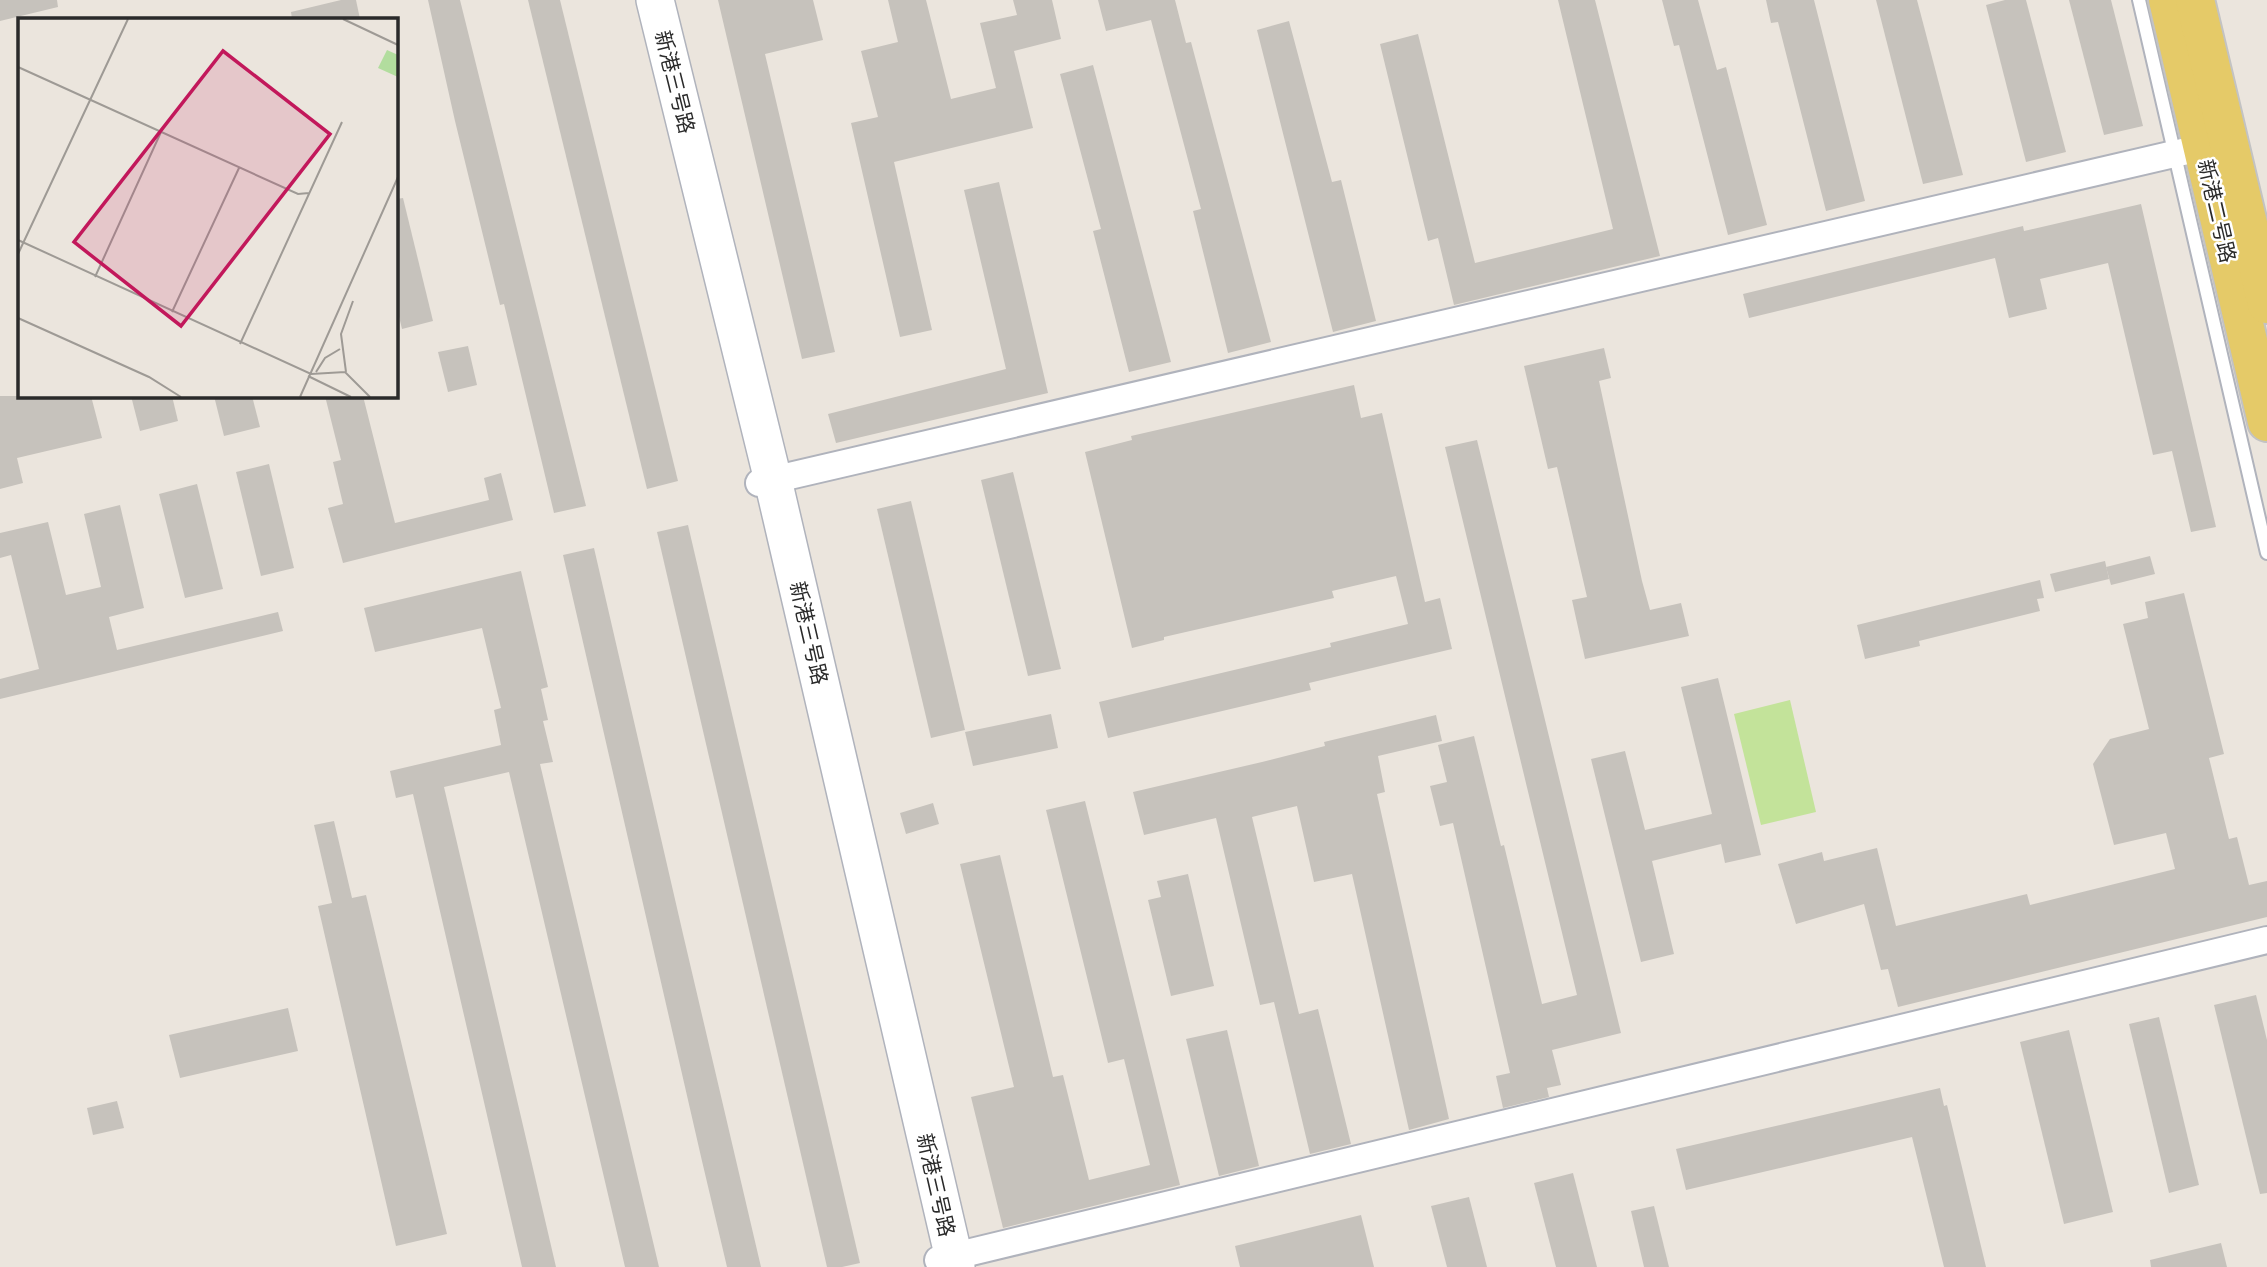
<svg xmlns="http://www.w3.org/2000/svg" width="2267" height="1267" font-family="Montserrat,'Noto Sans SC',sans-serif">
<style>
.pitch{fill:#c3e39a}
.building{fill:#c6c2bc}
.lines{fill:none;stroke-linecap:round;stroke-linejoin:round}
.lane-casing{stroke:#b0b3bc;stroke-width:16}
.street-casing{stroke:#b0b3bc;stroke-width:30}
.secondary-casing{stroke:#b0b3bc;stroke-width:40}
.primary-casing{stroke:#c3c3c3;stroke-width:42}
.lane{stroke:#fff;stroke-width:12}
.street{stroke:#fff;stroke-width:26}
.secondary{stroke:#fff;stroke-width:37}
.primary{stroke:#e5ca68;stroke-width:38}
.labels{text-anchor:middle;dominant-baseline:central;stroke-width:5;stroke-linejoin:round;paint-order:stroke}
.street-label{font-size:21px;fill:#2a2a2a;stroke:#fff}
.inset-road{fill:none;stroke:#9e9a95;stroke-width:2}
.view{fill:#c2185b;fill-opacity:0.15;stroke:#c2185b;stroke-width:3.5}
.inset-edge{fill:none;stroke:#2a2a2a;stroke-width:3.5}
</style>
<rect width="100%" height="100%" fill="#ebe5dd"/>
<path class="pitch" d="M 1790,700 L 1816,812 L 1761,825 L 1734,714 Z"/>
<g class="building">
<path d="M 0,0 L 57,0 L 58,7 L 0,21 Z"/>
<path d="M 341,0 L 356,0 L 360,19 L 292,19 L 291,12 Z"/>
<path d="M 428,0 L 460,0 L 586,506 L 554,513 L 504,304 L 500,305 L 455,121 Z"/>
<path d="M 528,0 L 560,0 L 678,481 L 647,489 Z"/>
<path d="M 718,0 L 813,0 L 823,40 L 765,54 L 835,352 L 802,359 Z"/>
<path d="M 888,0 L 926,0 L 951,99 L 996,88 L 980,23 L 1017,15 L 1013,0 L 1052,0 L 1061,39 L 1014,51 L 1033,128 L 894,162 L 932,330 L 900,337 L 851,123 L 878,117 L 861,51 L 898,42 Z"/>
<path d="M 1098,0 L 1175,0 L 1186,43 L 1191,42 L 1271,342 L 1228,353 L 1193,211 L 1201,209 L 1151,20 L 1106,31 Z"/>
<path d="M 1558,0 L 1595,0 L 1660,256 L 1454,305 L 1438,238 L 1428,241 L 1380,44 L 1418,34 L 1475,263 L 1613,229 Z"/>
<path d="M 1662,0 L 1698,0 L 1717,70 L 1726,67 L 1767,225 L 1728,235 L 1679,45 L 1674,46 Z"/>
<path d="M 1766,0 L 1814,0 L 1865,201 L 1826,211 L 1778,22 L 1771,23 Z"/>
<path d="M 1876,0 L 1917,0 L 1963,175 L 1923,184 Z"/>
<path d="M 2005,0 L 2026,0 L 2066,152 L 2026,162 L 1986,5 Z"/>
<path d="M 2069,0 L 2111,0 L 2143,126 L 2104,135 Z"/>
<path d="M 1289,21 L 1332,182 L 1341,180 L 1376,321 L 1333,332 L 1257,30 Z"/>
<path d="M 1093,65 L 1171,362 L 1129,372 L 1093,231 L 1101,229 L 1060,74 Z"/>
<path d="M 999,182 L 1048,393 L 836,443 L 828,414 L 1006,369 L 964,190 Z"/>
<path d="M 403,198 L 433,321 L 402,329 L 396,304 L 396,199 Z"/>
<path d="M 2141,204 L 2216,527 L 2191,532 L 2172,451 L 2153,455 L 2108,263 L 2040,279 L 2047,309 L 2009,318 L 1995,258 L 1749,318 L 1743,294 L 2023,226 L 2024,231 Z"/>
<path d="M 468,346 L 477,385 L 448,392 L 438,352 Z"/>
<path d="M 1604,348 L 1611,378 L 1599,381 L 1642,581 L 1650,610 L 1681,603 L 1689,636 L 1585,659 L 1572,600 L 1587,597 L 1557,467 L 1548,469 L 1524,366 Z"/>
<path d="M 1354,385 L 1361,418 L 1382,413 L 1425,602 L 1440,598 L 1452,649 L 1309,683 L 1311,690 L 1108,738 L 1099,702 L 1331,647 L 1330,643 L 1408,624 L 1396,576 L 1332,591 L 1334,598 L 1164,637 L 1164,640 L 1132,648 L 1085,452 L 1132,440 L 1131,436 Z"/>
<path d="M 0,396 L 91,396 L 102,438 L 17,458 L 23,483 L 0,489 Z"/>
<path d="M 131,396 L 172,396 L 178,421 L 140,431 Z"/>
<path d="M 214,396 L 252,396 L 260,427 L 224,436 Z"/>
<path d="M 325,396 L 363,396 L 395,523 L 489,500 L 484,478 L 501,473 L 513,520 L 343,563 L 328,508 L 343,504 L 333,462 L 341,460 Z"/>
<path d="M 1477,440 L 1621,1033 L 1552,1050 L 1561,1085 L 1547,1088 L 1549,1097 L 1503,1108 L 1496,1076 L 1510,1073 L 1453,823 L 1440,826 L 1430,786 L 1447,782 L 1438,745 L 1474,736 L 1501,846 L 1504,845 L 1542,1004 L 1577,995 L 1445,447 Z"/>
<path d="M 269,464 L 294,568 L 261,576 L 236,472 Z"/>
<path d="M 1013,472 L 1061,669 L 1028,676 L 981,480 Z"/>
<path d="M 197,484 L 223,589 L 185,598 L 159,494 Z"/>
<path d="M 911,501 L 965,730 L 931,738 L 877,509 Z"/>
<path d="M 120,505 L 144,608 L 109,617 L 117,650 L 278,612 L 283,631 L 0,699 L 0,679 L 39,669 L 11,555 L 0,558 L 0,533 L 48,522 L 66,595 L 101,587 L 84,514 Z"/>
<path d="M 688,525 L 860,1263 L 842,1267 L 827,1267 L 657,532 Z"/>
<path d="M 594,548 L 683,934 L 761,1267 L 727,1267 L 702,1161 L 563,555 Z"/>
<path d="M 2150,556 L 2155,574 L 2111,585 L 2106,567 Z"/>
<path d="M 2105,561 L 2109,579 L 2055,592 L 2050,574 Z"/>
<path d="M 521,571 L 548,687 L 541,689 L 548,720 L 543,721 L 553,762 L 540,764 L 659,1267 L 625,1267 L 509,772 L 444,787 L 556,1267 L 522,1267 L 413,794 L 396,798 L 390,771 L 501,745 L 494,710 L 501,708 L 482,628 L 375,652 L 364,608 Z"/>
<path d="M 2040,580 L 2044,598 L 2037,599 L 2040,611 L 1919,641 L 1920,646 L 1865,659 L 1857,625 Z"/>
<path d="M 2184,593 L 2224,754 L 2209,758 L 2229,839 L 2237,837 L 2249,885 L 2267,881 L 2267,917 L 1898,1007 L 1888,969 L 1881,970 L 1864,904 L 1796,924 L 1778,864 L 1822,852 L 1824,861 L 1877,848 L 1896,926 L 2027,894 L 2030,905 L 2175,869 L 2166,833 L 2114,845 L 2093,764 L 2110,739 L 2149,729 L 2123,624 L 2148,618 L 2145,602 Z"/>
<path d="M 1718,678 L 1761,855 L 1725,863 L 1721,844 L 1652,861 L 1674,954 L 1641,962 L 1591,759 L 1625,751 L 1645,830 L 1712,814 L 1681,687 Z"/>
<path d="M 1051,714 L 1058,748 L 973,766 L 965,732 Z"/>
<path d="M 1436,715 L 1442,741 L 1378,756 L 1385,792 L 1377,794 L 1449,1119 L 1409,1130 L 1352,874 L 1314,882 L 1297,806 L 1252,817 L 1299,1014 L 1318,1009 L 1351,1144 L 1310,1154 L 1274,1002 L 1260,1005 L 1216,818 L 1144,835 L 1133,792 L 1262,762 L 1325,746 L 1324,742 Z"/>
<path d="M 1085,801 L 1180,1185 L 1003,1228 L 971,1097 L 1014,1087 L 960,864 L 1000,855 L 1053,1077 L 1063,1075 L 1089,1180 L 1150,1165 L 1124,1059 L 1108,1063 L 1046,810 Z"/>
<path d="M 933,803 L 939,824 L 906,834 L 900,813 Z"/>
<path d="M 334,821 L 352,898 L 366,895 L 447,1234 L 396,1246 L 318,906 L 332,903 L 314,825 Z"/>
<path d="M 1188,874 L 1214,986 L 1171,996 L 1148,900 L 1161,897 L 1157,881 Z"/>
<path d="M 2256,995 L 2267,1040 L 2267,1193 L 2260,1194 L 2214,1005 Z"/>
<path d="M 288,1008 L 298,1051 L 180,1078 L 169,1035 Z"/>
<path d="M 2159,1017 L 2199,1185 L 2169,1193 L 2129,1024 Z"/>
<path d="M 1227,1030 L 1259,1166 L 1219,1176 L 1186,1039 Z"/>
<path d="M 2069,1030 L 2113,1212 L 2064,1224 L 2020,1042 Z"/>
<path d="M 1940,1088 L 1944,1106 L 1947,1105 L 1986,1267 L 1944,1267 L 1912,1137 L 1686,1190 L 1676,1149 Z"/>
<path d="M 117,1101 L 124,1128 L 93,1135 L 87,1108 Z"/>
<path d="M 1573,1173 L 1597,1267 L 1556,1267 L 1534,1183 Z"/>
<path d="M 1469,1197 L 1487,1267 L 1447,1267 L 1431,1206 Z"/>
<path d="M 1654,1206 L 1669,1267 L 1644,1267 L 1631,1211 Z"/>
<path d="M 1361,1215 L 1374,1267 L 1240,1267 L 1235,1246 Z"/>
<path d="M 2221,1243 L 2227,1267 L 2151,1267 L 2150,1260 Z"/>
</g>
<g class="lines">
<g class="lane-casing">
<path id="lane" d="M 2139,0 L 2267,553"/>
</g>
<g class="street-casing">
<g id="street">
<path d="M 759,483 L 2217,144"/>
<path d="M 938,1260 L 2267,940"/>
</g>
</g>
<g class="secondary-casing">
<path id="secondary" d="M 655,0 L 773,480 L 956,1267"/>
</g>
<g class="primary-casing">
<g id="primary">
<path d="M 2168,0 L 2267,422"/>
<path d="M 2195,0 L 2267,304"/>
</g>
</g>
<use href="#lane" class="lane"/>
<use href="#street" class="street"/>
<use href="#secondary" class="secondary"/>
<use href="#primary" class="primary"/>
</g>
<g class="labels">
<g class="street-label">
<text transform="translate(675 82) rotate(76)">新港三号路</text>
<text transform="translate(2217 211) rotate(77)">新港二号路</text>
<text transform="translate(809 633) rotate(77)">新港三号路</text>
<text transform="translate(936 1185) rotate(77)">新港三号路</text>
</g>
</g>
<g transform="translate(18 18)">
<rect width="380" height="380" fill="#ebe5dd"/>
<path d="M 369,32 L 380,37 L 380,59 L 360,50 Z" fill="#b2dd9e"/>
<path class="inset-road" d="M 325,1 L 380,27M 0,49 L 280,176 L 291,175M 0,222 L 293,356 L 327,354 L 352,379M 0,236 L 110,1M 77,259 L 143,114M 154,294 L 221,150M 0,300 L 131,359 L 163,379M 222,326 L 324,104M 298,354 L 307,340 L 322,331M 328,354 L 323,316 L 335,283M 290,358 L 333,379M 282,379 L 380,159"/>
<path class="view" d="M 205,33 L 312,116 L 163,308 L 56,224 Z"/>
<rect width="380" height="380" class="inset-edge"/>
</g>
</svg>
